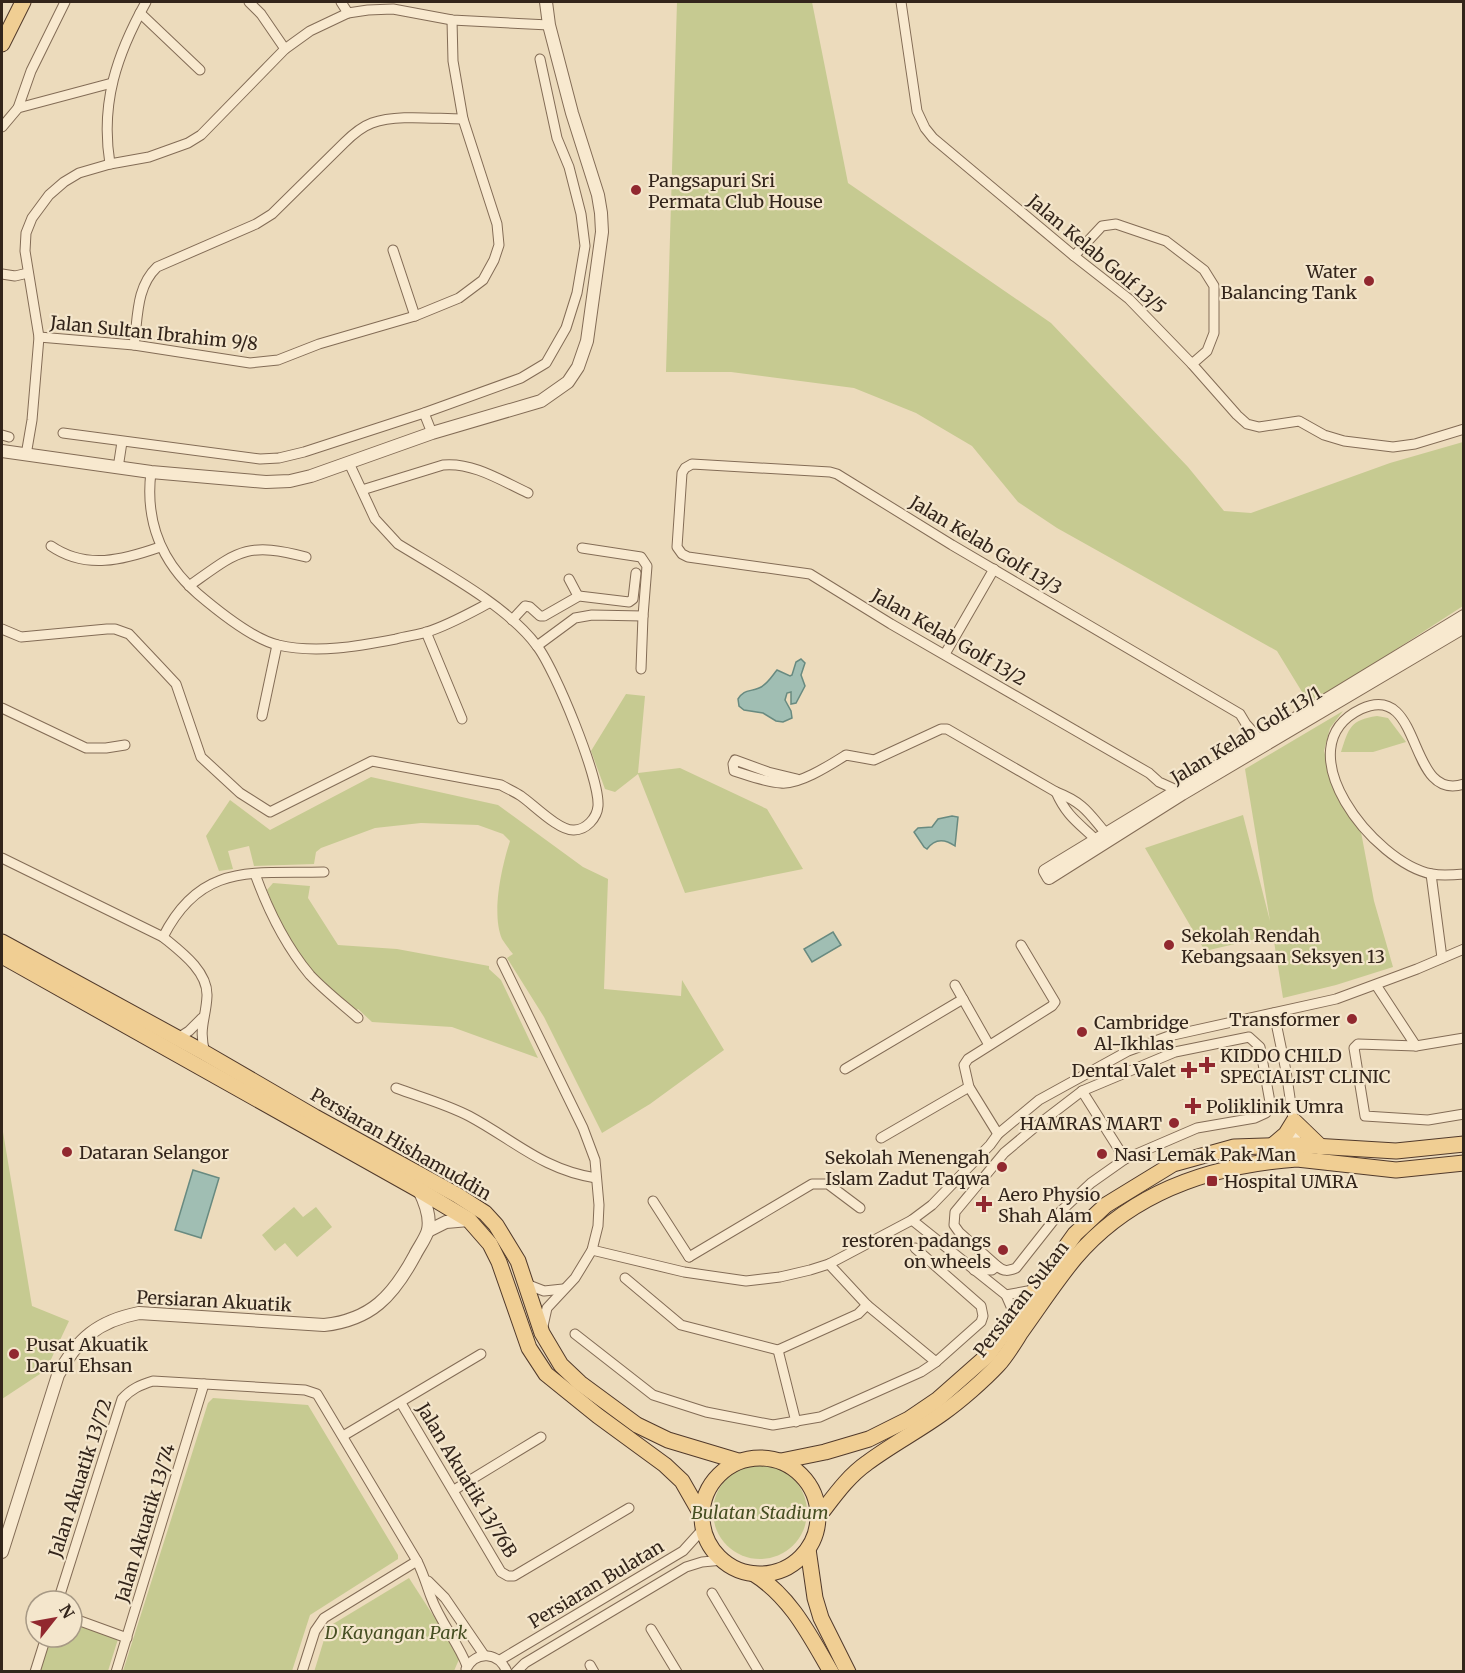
<svg xmlns="http://www.w3.org/2000/svg" width="1465" height="1673" font-family="Merriweather,serif">
<style>
.green{fill:#c6ca91}
.water{fill:#a0beb3;stroke:#688a80;stroke-width:1.5}
.lines{fill:none;stroke-linecap:round;stroke-linejoin:round}
.minor-casing{stroke:#836c56;stroke-width:11}
.tertiary-casing{stroke:#836c56;stroke-width:14}
.primary-casing{stroke:#513a2b;stroke-width:17}
.minor{stroke:#f8e9cf;stroke-width:9}
.tertiary{stroke:#f8e9cf;stroke-width:12}
.primary{stroke:#f0ce93;stroke-width:15}
.poi-dot{fill:#91282f;stroke:#f4e6cc;stroke-width:2}
.labels{text-anchor:middle;dominant-baseline:central;stroke-width:4.5;stroke-linejoin:round;paint-order:stroke}
.poi-label{font-size:18px;fill:#33251b;stroke:#f4e6cc;text-anchor:start}
.street-label{font-size:18px;fill:#33251b;stroke:#f4e6cc}
.park-label{font-size:18px;font-style:italic;fill:#464f22;stroke:#f4e6cc}
</style>
<rect width="100%" height="100%" fill="#ecdbbc"/>
<g class="green">
<path d="M 677,2 L 812,2 L 848,183 L 1051,323 L 1188,467 L 1224,511 L 1251,513 L 1390,463 L 1463,442 L 1463,606 L 1310,705 L 1277,651 L 1057,528 L 1018,502 L 972,446 L 916,413 L 854,388 L 731,372 L 666,372 Z"/>
<path d="M 626,694 L 645,696 L 638,773 L 680,768 L 767,809 L 803,869 L 685,893 L 638,774 L 615,792 L 605,789 L 591,751 Z"/>
<path d="M 1343,711 L 1330,728 L 1324,751 L 1332,779 L 1341,799 L 1361,832 L 1374,901 L 1393,967 L 1336,985 L 1283,998 L 1273,935 L 1205,951 L 1145,848 L 1243,815 L 1270,921 L 1245,769 Z"/>
<path d="M 1377,716 L 1388,718 L 1406,742 L 1373,752 L 1341,752 C 1349,728 1350,720 1377,716 Z"/>
<path d="M 371,777 L 498,805 L 583,867 L 608,879 L 604,989 L 681,996 L 682,980 L 724,1050 L 650,1104 L 602,1133 L 544,1017 L 507,958 L 513,954 C 509,949 505,944 502,939 C 491,913 502,866 510,841 L 503,834 L 478,825 L 421,823 L 375,828 L 321,848 L 316,852 L 314,864 L 254,866 L 249,846 L 228,851 L 233,869 L 219,871 L 206,836 L 230,800 L 270,830 Z"/>
<path d="M 273,883 L 310,886 L 308,898 L 338,945 L 397,949 L 489,966 L 489,969 L 501,980 L 538,1058 L 452,1027 L 372,1022 L 358,1009 L 355,1012 C 336,994 314,977 298,955 C 284,935 276,912 267,890 Z"/>
<path d="M 2,1126 L 32,1306 L 69,1321 L 46,1370 L 2,1399 Z"/>
<path d="M 294,1207 L 303,1217 L 316,1207 L 332,1227 L 297,1257 L 285,1243 L 275,1251 L 262,1235 Z"/>
<path d="M 213,1398 L 308,1405 L 398,1555 L 398,1559 L 310,1615 L 292,1671 L 123,1671 L 208,1403 Z"/>
<circle cx="760" cy="1512" r="47"/>
<path d="M 409,1578 L 460,1657 L 454,1671 L 314,1672 L 328,1627 Z"/>
<path d="M 72,1624 L 118,1639 L 108,1671 L 40,1672 L 51,1637 L 72,1637 Z"/>
</g>
<g class="water">
<path d="M 801,659 L 805,663 L 801,675 L 805,686 L 796,703 L 791,704 L 791,692 L 787,693 L 785,700 L 791,711 L 792,718 L 783,722 L 776,721 L 763,713 L 744,710 L 739,706 L 738,699 C 744,689 750,692 759,688 C 767,685 772,676 777,670 L 790,676 L 792,675 L 796,662 Z"/>
<path d="M 952,816 L 958,817 L 955,846 C 945,839 935,838 927,849 L 924,847 L 914,832 L 918,828 L 932,827 L 938,819 Z"/>
<path d="M 833,932 L 841,945 L 812,962 L 804,949 Z"/>
<path d="M 193,1170 L 219,1178 L 201,1238 L 175,1230 Z"/>
</g>
<g class="lines">
<g class="minor-casing">
<g id="minor">
<path d="M 249,2 L 261,14 L 285,49"/>
<path d="M 341,2 L 348,13"/>
<path d="M 901,2 L 917,111 L 925,128 L 933,138 L 1074,256 L 1129,299 L 1192,364 L 1237,415 L 1247,424 L 1259,427 L 1299,421 L 1324,435 L 1344,441 L 1393,447 L 1415,444 L 1464,429"/>
<path d="M 140,13 L 200,70"/>
<path d="M 18,108 L 31,71 L 65,2"/>
<path d="M 2,127 L 18,108 L 112,83"/>
<path d="M 110,164 C 100,103 117,54 146,2"/>
<path d="M 393,250 L 415,316"/>
<path d="M 1074,256 L 1102,226 L 1116,224 L 1166,241 L 1204,270 L 1214,286 L 1214,333 L 1207,351 L 1192,364"/>
<path d="M 2,274 L 15,276 L 28,273"/>
<path d="M 39,337 L 134,345 L 250,363 L 278,360 L 319,344 L 415,316 L 459,298 L 483,280 L 494,260 L 499,245 L 497,224 L 463,119 L 453,61 L 452,20"/>
<path d="M 134,345 C 138,317 136,287 157,267 L 256,224 L 272,214 L 344,143 C 352,135 361,127 372,123 C 397,114 435,119 463,119"/>
<path d="M 424,413 L 432,433"/>
<path d="M 63,433 L 260,459 L 279,458 L 304,452 L 424,413 L 521,378 L 546,363 L 566,328 L 577,293 L 585,246 L 581,214 L 569,167 L 557,138 L 540,59"/>
<path d="M 2,435 L 9,437"/>
<path d="M 26,455 L 32,420 L 39,337 L 25,251 L 26,233 L 32,218 L 49,195 L 64,182 L 79,173 L 110,164 L 149,157 L 188,143 L 201,135 L 285,49 L 310,31 L 348,13 L 368,10 L 393,9 L 452,20 L 549,25"/>
<path d="M 118,468 L 122,442"/>
<path d="M 151,472 C 145,520 161,562 198,594 C 218,611 252,639 278,645 C 317,654 359,646 396,639 C 406,636 418,635 427,632 C 449,625 470,613 489,603"/>
<path d="M 362,490 L 443,465 C 473,462 502,481 528,493"/>
<path d="M 51,546 C 86,570 123,560 160,547"/>
<path d="M 569,579 L 578,596"/>
<path d="M 189,586 C 237,552 245,541 306,557"/>
<path d="M 512,620 L 525,606 L 530,607 L 540,616 L 544,616 L 579,596 L 629,602 L 633,599 L 636,573"/>
<path d="M 2,629 L 21,637 L 107,629 L 115,629 L 129,634 L 162,669 L 176,684 L 201,757 L 240,793 L 270,812 L 372,761 L 501,785 C 508,789 515,792 521,796 C 534,805 559,831 574,830 C 586,830 597,818 598,806 C 600,779 555,669 537,646 C 508,606 440,570 398,544 L 375,519 L 349,463"/>
<path d="M 426,632 L 462,719"/>
<path d="M 537,646 L 575,618 L 592,615 L 643,616 L 647,566 L 641,557 L 582,548"/>
<path d="M 945,654 L 994,569"/>
<path d="M 641,669 L 643,616"/>
<path d="M 2,708 L 86,748 L 106,748 L 125,745"/>
<path d="M 262,716 L 277,645"/>
<path d="M 797,779 L 768,772 L 735,760 L 733,764 L 734,771 C 750,776 765,782 781,783 C 799,785 830,765 846,755 L 874,760 L 941,729 L 947,729 L 1056,792 C 1087,804 1090,816 1110,838"/>
<path d="M 1464,784 C 1406,803 1424,680 1361,709 C 1282,747 1374,863 1432,874 C 1442,876 1453,875 1464,874"/>
<path d="M 1056,792 C 1068,819 1081,824 1100,844"/>
<path d="M 1181,792 L 1159,782 L 1149,773 L 891,624 L 810,574 L 688,557 L 682,554 L 677,547 L 682,473 L 685,468 L 692,464 L 830,472 L 837,474 L 952,545 L 1240,714 L 1246,724 L 1263,743"/>
<path d="M 2,858 L 163,937 C 180,951 208,971 207,996 C 206,1019 198,1028 205,1053"/>
<path d="M 255,874 C 268,910 285,945 310,975 C 324,990 342,1004 358,1018"/>
<path d="M 1431,874 L 1442,958"/>
<path d="M 163,937 C 201,862 252,874 324,872"/>
<path d="M 502,962 L 583,1128 L 595,1160 L 599,1205 L 598,1226 L 592,1250 L 575,1278 L 547,1308 L 543,1326"/>
<path d="M 955,985 L 989,1045"/>
<path d="M 1376,985 L 1416,1046"/>
<path d="M 1274,1013 L 1286,1071 L 1297,1145"/>
<path d="M 1249,1037 L 1260,1047 L 1270,1102 L 1266,1113 L 1255,1118 L 1197,1128 L 1125,1159 L 1091,1183 L 1061,1211 L 1016,1268 C 1008,1271 1004,1272 997,1266 L 959,1232 L 954,1225 L 955,1212 L 1004,1153 L 1035,1127 L 1082,1091 L 1175,1052 Z"/>
<path d="M 178,1038 L 189,1031 L 202,1018"/>
<path d="M 1464,1038 L 1416,1046 L 1358,1044 L 1354,1048 L 1365,1116 L 1428,1120 L 1464,1114"/>
<path d="M 845,1069 L 963,999"/>
<path d="M 396,1088 C 420,1097 446,1104 469,1116 C 514,1140 543,1170 596,1178"/>
<path d="M 1082,1091 L 1125,1159"/>
<path d="M 998,1134 L 969,1087 L 964,1065 L 968,1059 L 1052,1006 L 1055,1002 L 1021,945"/>
<path d="M 881,1138 L 969,1087"/>
<path d="M 653,1201 L 689,1257"/>
<path d="M 912,1220 L 1006,1295 L 1016,1318"/>
<path d="M 592,1250 L 684,1272 L 746,1281 L 780,1277 L 810,1270 L 829,1264 L 912,1220 L 932,1205 L 990,1145 L 998,1134 L 1039,1100 L 1128,1051 L 1169,1036 L 1336,999 L 1417,969 L 1464,949"/>
<path d="M 689,1257 L 812,1184 L 828,1184 L 860,1208"/>
<path d="M 829,1264 L 867,1305 L 936,1362"/>
<path d="M 974,1270 L 992,1270 L 997,1266"/>
<path d="M 625,1278 L 681,1325 L 778,1350 L 858,1314 L 867,1305"/>
<path d="M 526,1284 L 544,1291 L 563,1289"/>
<path d="M 1006,1295 L 1033,1290"/>
<path d="M 575,1334 L 653,1395 L 706,1412 L 773,1425 L 820,1417 L 921,1372 L 936,1362 L 981,1322 L 983,1316 L 981,1306 L 915,1248"/>
<path d="M 778,1350 L 796,1422"/>
<path d="M 401,1403 L 501,1572 L 508,1576 L 514,1576 L 629,1508"/>
<path d="M 343,1436 L 481,1354"/>
<path d="M 454,1490 L 541,1437"/>
<path d="M 428,1581 L 445,1598 L 484,1655"/>
<path d="M 712,1593 L 759,1672"/>
<path d="M 58,1601 L 122,1399 C 131,1389 140,1385 153,1381 L 305,1390 L 317,1394 L 417,1561 C 424,1575 426,1584 431,1597 C 440,1622 458,1642 467,1666"/>
<path d="M 72,1618 L 127,1638"/>
<path d="M 651,1629 L 677,1672"/>
<path d="M 500,1660 L 683,1551 L 702,1530"/>
<path d="M 590,1665 L 594,1672"/>
<path d="M 466,1669 C 476,1650 499,1652 507,1672"/>
<path d="M 35,1672 L 46,1637"/>
<path d="M 116,1672 L 204,1384"/>
<path d="M 302,1672 L 315,1631 L 324,1618 L 417,1561"/>
<path d="M 516,1672 L 525,1663 L 686,1567 L 702,1562 L 723,1560"/>
</g>
</g>
<g class="tertiary-casing">
<g id="tertiary">
<path d="M 2,451 L 151,472 L 266,482 L 290,481 L 311,476 L 432,433 L 541,401 L 568,382 L 578,367 L 587,341 L 602,232 L 601,213 L 598,195 L 572,113 L 549,25 L 546,2"/>
<path d="M 1464,616 L 1045,871 L 1049,878 L 1182,794 L 1464,627"/>
<path d="M 428,1231 L 446,1222 L 469,1220"/>
<path d="M 2,1552 L 58,1375 C 77,1339 98,1321 139,1313 L 324,1325 C 371,1320 393,1296 415,1255 C 419,1247 426,1238 428,1230 C 431,1216 425,1202 419,1190"/>
</g>
</g>
<g class="primary-casing">
<g id="primary">
<path d="M 2,44 L 23,2"/>
<path d="M 2,942 L 205,1053 L 315,1117 L 457,1195 L 485,1213 L 496,1225 L 518,1261 L 542,1333 L 561,1365 L 580,1383 L 637,1425 L 668,1440 L 738,1461"/>
<path d="M 2,956 L 419,1190 L 469,1220 L 490,1244 L 499,1262 L 529,1348 L 546,1374 L 598,1416 L 665,1465 L 682,1481 L 702,1516"/>
<path d="M 1273,1145 L 1286,1134 L 1294,1121 L 1321,1147"/>
<circle cx="760" cy="1516" r="58"/>
<path d="M 781,1461 L 825,1452 L 869,1439 L 909,1419 L 937,1400 L 988,1355 L 1075,1234 L 1106,1205 L 1173,1164 L 1234,1147 L 1297,1145 L 1396,1151 L 1464,1144"/>
<path d="M 818,1517 C 833,1498 847,1477 867,1463 C 891,1445 918,1431 943,1413 C 960,1401 984,1380 998,1365 C 1007,1355 1014,1343 1021,1332 C 1039,1307 1056,1281 1075,1258 C 1132,1191 1212,1165 1297,1159 L 1396,1170 L 1464,1163"/>
<path d="M 808,1549 L 815,1598 L 821,1618 L 848,1672"/>
<path d="M 754,1574 C 791,1597 810,1636 831,1672"/>
</g>
</g>
<use href="#minor" class="minor"/>
<use href="#tertiary" class="tertiary"/>
<use href="#primary" class="primary"/>
</g>
<g class="poi-dot">
<circle cx="636" cy="190" r="6"/>
<circle cx="1369" cy="281" r="6"/>
<circle cx="1169" cy="945" r="6"/>
<circle cx="1352" cy="1019" r="6"/>
<circle cx="1082" cy="1032" r="6"/>
<path d="M1204 1056h6v6h6v6h-6v6h-6v-6h-6v-6h6z"/>
<path d="M1186 1061h6v6h6v6h-6v6h-6v-6h-6v-6h6z"/>
<path d="M1190 1097h6v6h6v6h-6v6h-6v-6h-6v-6h6z"/>
<circle cx="1174" cy="1123" r="6"/>
<circle cx="67" cy="1152" r="6"/>
<circle cx="1102" cy="1154" r="6"/>
<circle cx="1002" cy="1167" r="6"/>
<rect x="1206" y="1175" width="12" height="12" rx="3"/>
<path d="M981 1195h6v6h6v6h-6v6h-6v-6h-6v-6h6z"/>
<circle cx="1003" cy="1250" r="6"/>
<circle cx="14" cy="1354" r="6"/>
</g>
<g class="labels">
<g class="poi-label">
<text x="648" y="180">Pangsapuri Sri<tspan x="648" dy="21">Permata Club House</tspan></text>
<text x="1357" y="271" text-anchor="end">Water<tspan x="1357" dy="21">Balancing Tank</tspan></text>
<text x="1181" y="935">Sekolah Rendah<tspan x="1181" dy="21">Kebangsaan Seksyen 13</tspan></text>
<text x="1340" y="1019" text-anchor="end">Transformer</text>
<text x="1094" y="1022">Cambridge<tspan x="1094" dy="21">Al-Ikhlas</tspan></text>
<text x="1220" y="1055">KIDDO CHILD<tspan x="1220" dy="21">SPECIALIST CLINIC</tspan></text>
<text x="1176" y="1070" text-anchor="end">Dental Valet</text>
<text x="1206" y="1106">Poliklinik Umra</text>
<text x="1162" y="1123" text-anchor="end">HAMRAS MART</text>
<text x="79" y="1152">Dataran Selangor</text>
<text x="1114" y="1154">Nasi Lemak Pak Man</text>
<text x="990" y="1157" text-anchor="end">Sekolah Menengah<tspan x="990" dy="21">Islam Zadut Taqwa</tspan></text>
<text x="1224" y="1181">Hospital UMRA</text>
<text x="998" y="1194">Aero Physio<tspan x="998" dy="21">Shah Alam</tspan></text>
<text x="991" y="1240" text-anchor="end">restoren padangs<tspan x="991" dy="21">on wheels</tspan></text>
<text x="26" y="1344">Pusat Akuatik<tspan x="26" dy="21">Darul Ehsan</tspan></text>
</g>
<g class="street-label">
<text transform="translate(1097 254) rotate(40)">Jalan Kelab Golf 13/5</text>
<text transform="translate(154 333) rotate(6)">Jalan Sultan Ibrahim 9/8</text>
<text transform="translate(986 545) rotate(31)">Jalan Kelab Golf 13/3</text>
<text transform="translate(949 637) rotate(30)">Jalan Kelab Golf 13/2</text>
<text transform="translate(1246 735) rotate(-31)">Jalan Kelab Golf 13/1</text>
<text transform="translate(401 1144) rotate(30)">Persiaran Hishamuddin</text>
<text transform="translate(1021 1299) rotate(-52)">Persiaran Sukan</text>
<text transform="translate(214 1301) rotate(3)">Persiaran Akuatik</text>
<text transform="translate(80 1478) rotate(-72)">Jalan Akuatik 13/72</text>
<text transform="translate(467 1480) rotate(59)">Jalan Akuatik 13/76B</text>
<text transform="translate(145 1523) rotate(-73)">Jalan Akuatik 13/74</text>
<text transform="translate(596 1584) rotate(-31)">Persiaran Bulatan</text>
</g>
<g class="park-label">
<text x="760" y="1512">Bulatan Stadium</text>
<text x="396" y="1632">D Kayangan Park</text>
</g>
</g>
<rect width="1465" height="1673" fill="none" stroke="#33251b" stroke-width="6"/>
<g transform="translate(54 1619) rotate(59)"><circle r="28" fill="#f4e6cc" stroke="#a79985" stroke-width="1.5"/>
<path d="M0-4.5L10 22L0 15L-10 22Z" fill="#91282f"/>
<text y="-9" font-size="16" font-weight="bold" text-anchor="middle" fill="#33251b">N</text>
</g>
</svg>
